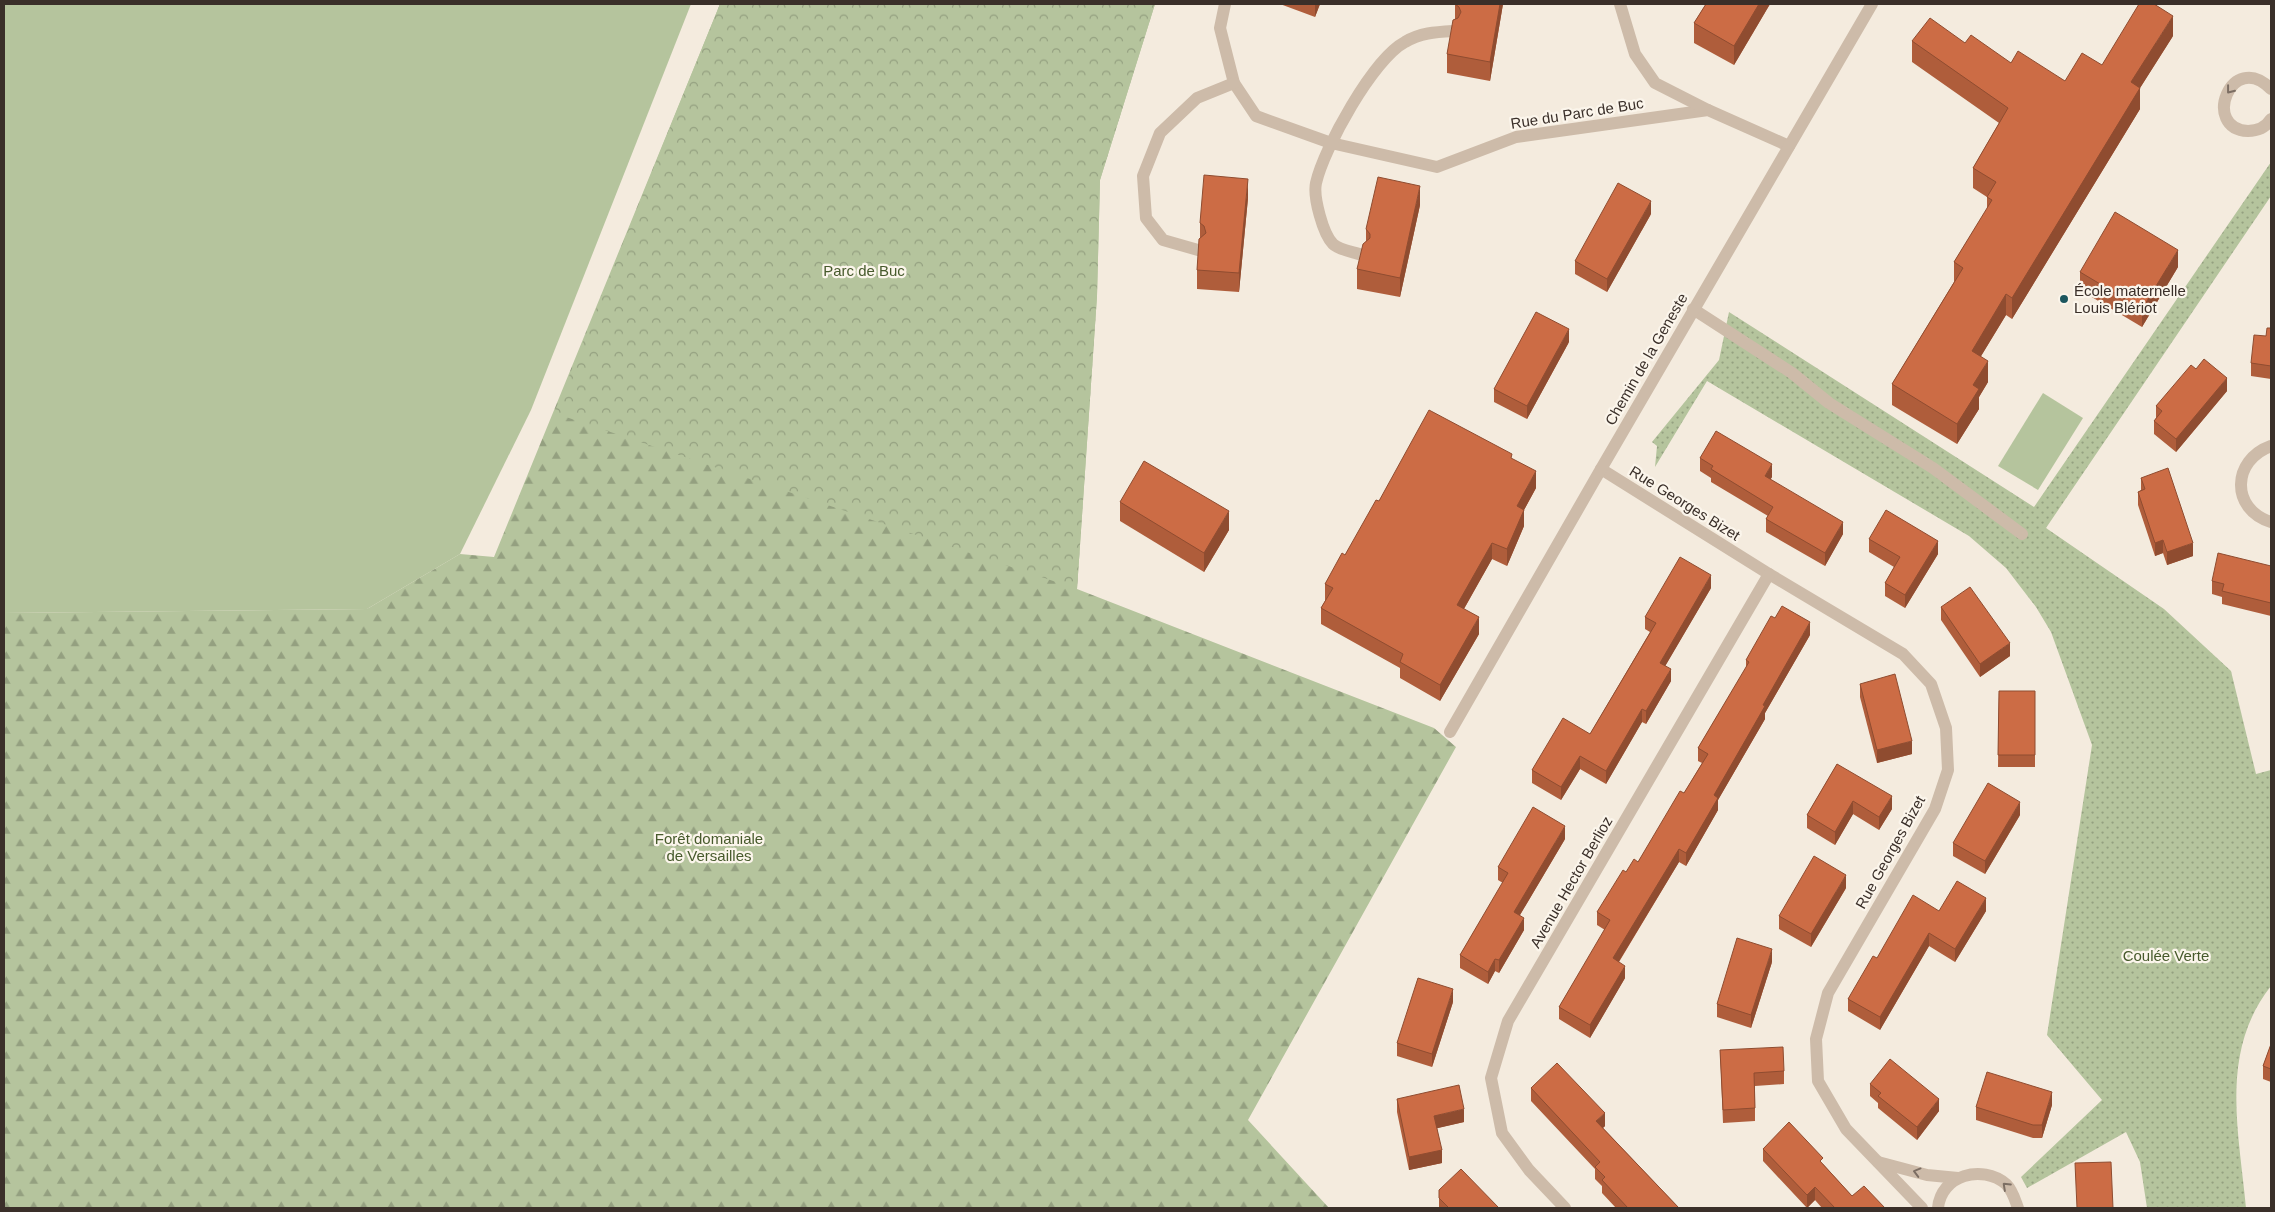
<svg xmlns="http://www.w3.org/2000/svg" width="2275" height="1212" font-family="Helvetica,sans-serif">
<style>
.grass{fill:#b5c49d}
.forest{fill:url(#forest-firs)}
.park{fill:url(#park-crowns)}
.garden{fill:url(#garden-dots)}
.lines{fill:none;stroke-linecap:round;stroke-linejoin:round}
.minor{stroke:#cdbba9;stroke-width:12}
.wall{fill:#af5d3b}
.shaded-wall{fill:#8f4c30}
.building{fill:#cc6c45;stroke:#8f4c30}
.oneway{stroke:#7c6e63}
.poi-dot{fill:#1c565e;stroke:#fbf5eb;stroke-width:2}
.labels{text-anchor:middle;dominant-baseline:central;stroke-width:4.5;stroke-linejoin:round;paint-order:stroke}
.street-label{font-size:15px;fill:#3a2f29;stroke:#fbf5eb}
.park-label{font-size:15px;fill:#475a2c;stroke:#fbf5eb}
.poi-label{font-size:15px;fill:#3a2f29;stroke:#fbf5eb;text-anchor:start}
</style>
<defs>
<pattern id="forest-firs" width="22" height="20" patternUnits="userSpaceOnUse" patternTransform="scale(1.25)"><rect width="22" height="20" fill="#b5c49d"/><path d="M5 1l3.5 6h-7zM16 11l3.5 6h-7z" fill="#94a080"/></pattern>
<pattern id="park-crowns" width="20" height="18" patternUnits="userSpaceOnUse" patternTransform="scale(1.25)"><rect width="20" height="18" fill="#b5c49d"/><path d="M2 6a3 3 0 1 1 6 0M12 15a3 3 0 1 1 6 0" fill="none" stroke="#94a080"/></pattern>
<pattern id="garden-dots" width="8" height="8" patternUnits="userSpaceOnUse" patternTransform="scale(1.25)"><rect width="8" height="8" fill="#b5c49d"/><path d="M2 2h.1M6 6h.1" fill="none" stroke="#94a080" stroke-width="1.8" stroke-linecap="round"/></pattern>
</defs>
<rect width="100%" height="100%" fill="#f4ebde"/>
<g class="grass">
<path d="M 4,4 L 691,4 L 531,410 L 460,554 L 367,609 L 4,613 Z"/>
<path d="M 2043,393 L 2083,418 L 2038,490 L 1998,466 Z"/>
</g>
<path class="forest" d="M 720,4 L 1155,4 L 1100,180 L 1097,296 L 1077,589 L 1434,728 L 1456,747 L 1248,1120 L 1329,1208 L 4,1208 L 4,613 L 367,609 L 460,554 L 494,557 Z"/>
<path class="park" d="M 720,4 L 1155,4 L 1100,180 L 1097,296 L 1077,589 L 554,413 Z"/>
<path class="garden" d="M 2271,162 L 2271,196 L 2046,528 L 2164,609 L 2231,671 L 2256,774 L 2271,770 L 2271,986 C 2219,1052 2239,1131 2246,1208 L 2147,1208 L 2140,1162 L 2126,1132 L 2027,1188 L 2021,1177 L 2102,1100 L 2047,1035 L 2092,745 L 2051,632 L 2036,607 L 2006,568 L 1969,536 L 1707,381 L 1655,467 L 1657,446 L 1652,442 L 1719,360 L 1729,312 L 2034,507 Z"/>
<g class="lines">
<g class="minor">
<path d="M 1225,4 L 1220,28 L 1234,83 L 1256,116 L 1331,143 L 1437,167 L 1516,137 L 1708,110 L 1789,146"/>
<path d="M 1620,4 L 1635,54 L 1655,83 L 1708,110"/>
<path d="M 2271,89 C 2231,49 2201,129 2248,131 C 2258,131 2266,127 2271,119"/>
<path d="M 1198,250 L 1163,240 L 1146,218 L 1143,176 L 1160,133 L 1197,98 L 1234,83"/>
<path d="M 1362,255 C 1354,252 1339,250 1333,244 C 1323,234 1313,197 1316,183 C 1324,148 1373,59 1405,42 C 1420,33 1435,32 1453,31"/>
<path d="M 1693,309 L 1792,373 L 1829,403 L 1933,468 L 2022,534"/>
<path d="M 2271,446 C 2232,460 2230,509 2271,522"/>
<path d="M 1601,469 L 1769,574 L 1903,654 L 1931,684 L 1946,728 L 1948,770 L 1935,809 L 1828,993 L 1816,1039 L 1818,1081 L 1846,1129 L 1922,1208"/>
<path d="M 1450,732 L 1601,469 L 1872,4"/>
<path d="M 1878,1162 L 1927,1175 L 1958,1178"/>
<path d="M 1565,1208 L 1529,1170 L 1502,1133 L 1491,1078 L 1508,1021 L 1769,574"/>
<path d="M 1938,1208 C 1941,1175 1982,1164 2006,1184 C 2013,1191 2015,1200 2018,1208"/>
</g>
</g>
<g class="wall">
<path d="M 1280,4 L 1320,4 L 1315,17 Z"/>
<path d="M 1455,4 L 1503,4 L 1490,81 L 1447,73 L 1447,54 L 1455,19 Z"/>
<path d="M 1706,4 L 1770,4 L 1734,65 L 1694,43 L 1694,23 Z"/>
<path d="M 2173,36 L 2140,88 L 2140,109 L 2012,319 L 2006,315 L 1981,356 L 1988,382 L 1979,397 L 1979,409 L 1957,444 L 1892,405 L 1892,384 L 1954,282 L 1954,262 L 1987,209 L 1987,197 L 1973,188 L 1973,168 L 1999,123 L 1912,62 L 1912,41 L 1965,43 L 2011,63 L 2065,81 Z"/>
<path d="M 1248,198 L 1239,292 L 1197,289 L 1197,270 L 1200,238 L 1200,223 Z"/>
<path d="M 1420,205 L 1400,297 L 1357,289 L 1357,269 L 1366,241 L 1366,229 Z"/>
<path d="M 1651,214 L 1607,292 L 1575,274 L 1575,261 Z"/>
<path d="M 2178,267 L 2142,327 L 2080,290 L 2080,272 Z"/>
<path d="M 2271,328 L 2271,379 L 2251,376 L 2251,363 L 2266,336 Z"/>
<path d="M 1569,342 L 1527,419 L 1494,402 L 1494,389 Z"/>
<path d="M 2196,369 L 2227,391 L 2176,452 L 2154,434 L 2154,421 L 2156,418 L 2156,406 Z"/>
<path d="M 1700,458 L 1772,477 L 1770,479 L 1843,534 L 1825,566 L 1766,532 L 1766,519 L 1768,516 L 1711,482 L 1711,478 L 1700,471 Z"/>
<path d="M 2141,478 L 2193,556 L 2167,565 L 2163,553 L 2155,556 L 2138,505 L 2138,492 L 2141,490 Z"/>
<path d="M 1536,488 L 1524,510 L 1524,526 L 1507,566 L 1492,559 L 1464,609 L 1479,634 L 1440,701 L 1400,678 L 1400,668 L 1321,624 L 1321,608 L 1325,601 L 1325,584 L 1345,555 L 1379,501 Z"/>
<path d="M 1120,502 L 1229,530 L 1204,572 L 1120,521 Z"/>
<path d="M 1869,539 L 1938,554 L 1905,608 L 1885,596 L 1885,583 L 1894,567 L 1869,552 Z"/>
<path d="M 2271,566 L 2271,616 L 2222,604 L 2222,597 L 2212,594 L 2212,581 Z"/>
<path d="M 1711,588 L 1665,666 L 1671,681 L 1646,724 L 1642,722 L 1606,784 L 1580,769 L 1561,800 L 1532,783 L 1532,770 L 1590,734 L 1650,632 L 1645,629 L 1645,617 Z"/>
<path d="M 1941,607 L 2010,656 L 1980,677 L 1941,620 Z"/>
<path d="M 1810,635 L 1765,713 L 1765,719 L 1718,800 L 1718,810 L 1686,866 L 1679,862 L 1619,962 L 1625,978 L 1590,1038 L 1559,1019 L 1559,1007 L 1605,930 L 1597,925 L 1597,912 L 1626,872 L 1638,862 L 1684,793 L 1702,763 L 1698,761 L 1698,748 L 1746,668 L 1746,660 Z"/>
<path d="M 1860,684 L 1912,754 L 1877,763 L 1860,697 Z"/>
<path d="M 1999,691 L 2035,691 L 2035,767 L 1998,767 Z"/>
<path d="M 1837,764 L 1892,809 L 1879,830 L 1853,814 L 1835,845 L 1807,828 L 1807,815 Z"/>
<path d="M 2020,815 L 1985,874 L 1953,856 L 1953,843 Z"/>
<path d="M 1565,839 L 1520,915 L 1524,930 L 1499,973 L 1495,971 L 1488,984 L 1460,968 L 1460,955 L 1503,883 L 1498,880 L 1498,867 Z"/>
<path d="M 1846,888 L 1811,947 L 1779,929 L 1779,916 Z"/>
<path d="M 1939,911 L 1986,911 L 1955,962 L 1929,946 L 1880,1030 L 1848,1011 L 1848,999 L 1877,958 Z"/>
<path d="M 1772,962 L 1751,1028 L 1717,1017 L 1717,1004 Z"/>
<path d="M 1453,1002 L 1432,1067 L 1397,1056 L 1397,1043 Z"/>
<path d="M 2271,1044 L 2271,1082 L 2263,1079 L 2263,1066 Z"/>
<path d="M 1720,1050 L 1784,1071 L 1784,1084 L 1755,1086 L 1755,1121 L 1723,1123 Z"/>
<path d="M 1870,1084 L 1939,1111 L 1917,1140 L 1878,1108 L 1878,1103 L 1870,1096 Z"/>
<path d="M 1531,1088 L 1605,1126 L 1603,1128 L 1679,1208 L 1616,1208 L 1602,1193 L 1602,1186 L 1595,1179 L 1595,1169 L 1531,1101 Z"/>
<path d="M 1397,1099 L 1464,1122 L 1437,1128 L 1442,1163 L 1409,1170 L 1397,1112 Z"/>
<path d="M 2052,1105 L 2042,1138 L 2033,1138 L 1976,1120 L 1976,1107 Z"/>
<path d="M 1763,1149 L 1823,1164 L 1852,1196 L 1885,1208 L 1822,1208 L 1815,1200 L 1807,1208 L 1763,1161 Z"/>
<path d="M 1439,1190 L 1499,1208 L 1439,1208 Z"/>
</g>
<g class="shaded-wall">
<path d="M 1315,4 L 1320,4 L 1315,17 Z"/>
<path d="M 1500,4 L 1503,4 L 1490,81 L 1490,62 Z"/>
<path d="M 1759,4 L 1770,4 L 1734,65 L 1734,46 Z"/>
<path d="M 2173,16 L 2173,36 L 2140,88 L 2140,109 L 2012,319 L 2012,298 L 2131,82 Z"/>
<path d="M 1248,179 L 1248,198 L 1239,292 L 1239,273 Z"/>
<path d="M 1420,186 L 1420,205 L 1400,297 L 1400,278 Z"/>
<path d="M 1651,201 L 1651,214 L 1607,292 L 1607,279 Z"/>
<path d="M 2178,250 L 2178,267 L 2142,327 L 2142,309 Z"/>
<path d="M 2006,294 L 2006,315 L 1972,371 L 1972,351 Z"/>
<path d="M 1569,329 L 1569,342 L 1527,419 L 1527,406 Z"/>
<path d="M 1988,361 L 1988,382 L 1979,397 L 1979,409 L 1957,444 L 1957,424 L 1973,385 Z"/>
<path d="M 2227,378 L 2227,391 L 2176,452 L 2176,439 Z"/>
<path d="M 1772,464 L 1772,477 L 1765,489 L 1765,476 Z"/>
<path d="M 1536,471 L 1536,488 L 1524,510 L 1524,526 L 1507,566 L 1507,549 L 1517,506 Z"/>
<path d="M 1229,511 L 1229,530 L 1204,572 L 1204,553 Z"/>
<path d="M 1843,522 L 1843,534 L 1825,566 L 1825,553 Z"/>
<path d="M 2163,540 L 2163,553 L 2155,556 L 2155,543 Z"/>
<path d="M 1938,541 L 1938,554 L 1905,608 L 1905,595 Z"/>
<path d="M 1492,543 L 1492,559 L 1457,621 L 1457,605 Z"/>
<path d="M 2193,543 L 2193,556 L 2167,565 L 2167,552 Z"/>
<path d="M 1711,575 L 1711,588 L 1660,675 L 1660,663 Z"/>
<path d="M 1479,617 L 1479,634 L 1440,701 L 1440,685 Z"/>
<path d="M 1810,622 L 1810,635 L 1765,713 L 1765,719 L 1718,800 L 1718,810 L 1686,866 L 1686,853 L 1714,795 L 1763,705 Z"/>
<path d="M 2010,643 L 2010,656 L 1980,677 L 1980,664 Z"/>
<path d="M 1671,669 L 1671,681 L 1646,724 L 1646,711 Z"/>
<path d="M 1642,709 L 1642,722 L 1606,784 L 1606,771 Z"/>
<path d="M 1912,741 L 1912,754 L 1877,763 L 1877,750 Z"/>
<path d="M 1580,756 L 1580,769 L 1561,800 L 1561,787 Z"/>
<path d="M 1892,796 L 1892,809 L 1879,830 L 1879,817 Z"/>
<path d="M 1853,801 L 1853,814 L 1835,845 L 1835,832 Z"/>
<path d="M 2020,802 L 2020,815 L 1985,874 L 1985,861 Z"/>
<path d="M 1565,826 L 1565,839 L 1514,925 L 1514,912 Z"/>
<path d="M 1679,849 L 1679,862 L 1613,971 L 1613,958 Z"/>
<path d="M 1846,875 L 1846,888 L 1811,947 L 1811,934 Z"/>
<path d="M 1986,898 L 1986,911 L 1955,962 L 1955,949 Z"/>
<path d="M 1524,918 L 1524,930 L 1499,973 L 1499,960 Z"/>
<path d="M 1929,933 L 1929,946 L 1880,1030 L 1880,1017 Z"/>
<path d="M 1772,949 L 1772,962 L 1751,1028 L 1751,1015 Z"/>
<path d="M 1495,959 L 1495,971 L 1488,984 L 1488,972 Z"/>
<path d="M 1625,966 L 1625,978 L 1590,1038 L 1590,1025 Z"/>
<path d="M 1453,989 L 1453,1002 L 1432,1067 L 1432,1054 Z"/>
<path d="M 2052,1092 L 2052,1105 L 2042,1138 L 2042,1125 Z"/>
<path d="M 1939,1099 L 1939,1111 L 1917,1140 L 1917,1127 Z"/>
<path d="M 1464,1109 L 1464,1122 L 1434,1129 L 1434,1116 Z"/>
<path d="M 1605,1113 L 1605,1126 L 1596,1134 L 1596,1121 Z"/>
<path d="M 1442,1150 L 1442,1163 L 1409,1170 L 1409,1157 Z"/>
<path d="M 1815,1187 L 1815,1200 L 1807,1208 L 1807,1195 Z"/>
</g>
<g class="building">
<path d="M 1455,4 L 1500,4 L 1490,62 L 1447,54 L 1453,20 L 1458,18 L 1461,12 L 1459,7 Z"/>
<path d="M 1706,4 L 1759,4 L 1734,46 L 1694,23 Z"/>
<path d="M 2139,4 L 2154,4 L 2173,16 L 2131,82 L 2140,88 L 2012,298 L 2006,294 L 1972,351 L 1988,361 L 1973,385 L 1979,389 L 1957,424 L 1892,384 L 1963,268 L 1954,262 L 1992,200 L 1987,197 L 1996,182 L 1973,168 L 2008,108 L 1912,41 L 1930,18 L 1965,43 L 1971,35 L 2011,63 L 2018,51 L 2065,81 L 2082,53 L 2102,65 Z"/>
<path d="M 1204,175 L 1248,179 L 1239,273 L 1197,270 L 1199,239 L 1206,233 L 1204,226 L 1200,223 Z"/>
<path d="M 1378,177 L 1420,186 L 1400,278 L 1357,269 L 1363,244 L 1370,238 L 1370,234 L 1366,229 Z"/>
<path d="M 1618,183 L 1651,201 L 1607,279 L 1575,261 Z"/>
<path d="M 2115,212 L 2178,250 L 2142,309 L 2080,272 Z"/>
<path d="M 1536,312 L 1569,329 L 1527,406 L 1494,389 Z"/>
<path d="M 2267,328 L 2271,328 L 2271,366 L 2251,363 L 2254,335 L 2266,336 Z"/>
<path d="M 2204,359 L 2227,378 L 2176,439 L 2154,421 L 2162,411 L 2156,406 L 2191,365 L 2196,369 Z"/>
<path d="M 1429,410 L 1512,454 L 1511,458 L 1536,471 L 1517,506 L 1524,510 L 1507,549 L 1492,543 L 1457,605 L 1479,617 L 1440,685 L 1400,662 L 1403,654 L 1321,608 L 1333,588 L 1325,584 L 1342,553 L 1345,555 L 1376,500 L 1379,501 Z"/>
<path d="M 1716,431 L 1772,464 L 1765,476 L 1843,522 L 1825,553 L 1766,519 L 1773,507 L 1711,469 L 1713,466 L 1700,458 Z"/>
<path d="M 1144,461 L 1229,511 L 1204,553 L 1120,502 Z"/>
<path d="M 2168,468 L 2193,543 L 2167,552 L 2163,540 L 2155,543 L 2138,492 L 2145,489 L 2141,478 Z"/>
<path d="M 1886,510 L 1938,541 L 1905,595 L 1885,583 L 1900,557 L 1869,539 Z"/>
<path d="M 2218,553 L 2271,566 L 2271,603 L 2222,591 L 2224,584 L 2212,581 Z"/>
<path d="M 1680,557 L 1711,575 L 1660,663 L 1671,669 L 1646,711 L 1642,709 L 1606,771 L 1580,756 L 1561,787 L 1532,770 L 1563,718 L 1590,734 L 1656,623 L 1645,617 Z"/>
<path d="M 1970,587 L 2010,643 L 1980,664 L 1941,607 Z"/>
<path d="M 1782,606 L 1810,622 L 1763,705 L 1765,706 L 1714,795 L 1718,798 L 1686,853 L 1679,849 L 1613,958 L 1625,966 L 1590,1025 L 1559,1007 L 1610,920 L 1597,912 L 1623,870 L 1626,872 L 1634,859 L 1638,862 L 1680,791 L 1684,793 L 1708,754 L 1698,748 L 1749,662 L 1746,660 L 1771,616 L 1775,618 Z"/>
<path d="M 1895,674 L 1912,741 L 1877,750 L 1860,684 Z"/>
<path d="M 1999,691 L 2035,691 L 2035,755 L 1998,755 Z"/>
<path d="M 1837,764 L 1892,796 L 1879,817 L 1853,801 L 1835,832 L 1807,815 Z"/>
<path d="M 1988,783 L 2020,802 L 1985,861 L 1953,843 Z"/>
<path d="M 1533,807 L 1565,826 L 1514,912 L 1524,918 L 1499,960 L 1495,959 L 1488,972 L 1460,955 L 1508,873 L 1498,867 Z"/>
<path d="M 1814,856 L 1846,875 L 1811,934 L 1779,916 Z"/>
<path d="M 1957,881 L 1986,898 L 1955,949 L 1929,933 L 1880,1017 L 1848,999 L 1873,956 L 1877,958 L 1913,895 L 1939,911 Z"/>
<path d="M 1737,938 L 1772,949 L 1751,1015 L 1717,1004 Z"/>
<path d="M 1418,978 L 1453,989 L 1432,1054 L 1397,1043 Z"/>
<path d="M 2271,1044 L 2271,1069 L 2263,1066 Z"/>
<path d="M 1783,1047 L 1784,1071 L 1754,1073 L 1755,1108 L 1723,1110 L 1720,1050 Z"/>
<path d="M 1890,1059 L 1939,1099 L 1917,1127 L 1878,1096 L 1881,1093 L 1870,1084 Z"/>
<path d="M 1557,1063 L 1605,1113 L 1596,1121 L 1679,1208 L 1628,1208 L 1602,1180 L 1605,1177 L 1595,1167 L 1600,1162 L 1531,1088 Z"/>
<path d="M 1987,1072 L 2052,1092 L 2042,1125 L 2033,1125 L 1976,1107 Z"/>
<path d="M 1459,1085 L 1464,1109 L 1434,1116 L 1442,1150 L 1409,1157 L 1397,1099 Z"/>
<path d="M 1789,1122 L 1823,1158 L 1820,1161 L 1852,1196 L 1864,1186 L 1885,1208 L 1835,1208 L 1815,1187 L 1807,1195 L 1763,1149 Z"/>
<path d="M 2111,1162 L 2113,1208 L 2077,1208 L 2075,1163 Z"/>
<path d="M 1461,1169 L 1499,1208 L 1449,1208 L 1439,1198 L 1439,1190 Z"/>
</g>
<defs><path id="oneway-chevron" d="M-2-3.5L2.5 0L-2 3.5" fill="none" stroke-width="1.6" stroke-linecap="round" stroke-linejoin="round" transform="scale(1.25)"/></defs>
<g class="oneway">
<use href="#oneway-chevron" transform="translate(2230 90) rotate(128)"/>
<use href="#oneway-chevron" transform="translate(1917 1172) rotate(-165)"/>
<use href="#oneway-chevron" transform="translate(2006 1186) rotate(-137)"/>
</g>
<circle class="poi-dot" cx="2064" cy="299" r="5"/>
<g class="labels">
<g class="street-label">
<text transform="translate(1577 113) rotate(-9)">Rue du Parc de Buc</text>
<text transform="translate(1646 359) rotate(-60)">Chemin de la Geneste</text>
<text transform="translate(1685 503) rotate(32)">Rue Georges Bizet</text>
<text transform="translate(1890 852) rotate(-61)">Rue Georges Bizet</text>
<text transform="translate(1571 882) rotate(-60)">Avenue Hector Berlioz</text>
</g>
<g class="park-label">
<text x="864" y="270">Parc de Buc</text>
<text x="709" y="838">Forêt domaniale<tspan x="709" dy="17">de Versailles</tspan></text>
<text x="2166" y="955">Coulée Verte</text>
</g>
<g class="poi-label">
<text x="2074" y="290">École maternelle<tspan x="2074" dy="17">Louis Blériot</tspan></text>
</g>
</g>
<rect width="2275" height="1212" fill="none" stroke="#3a2f29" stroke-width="10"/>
</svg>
